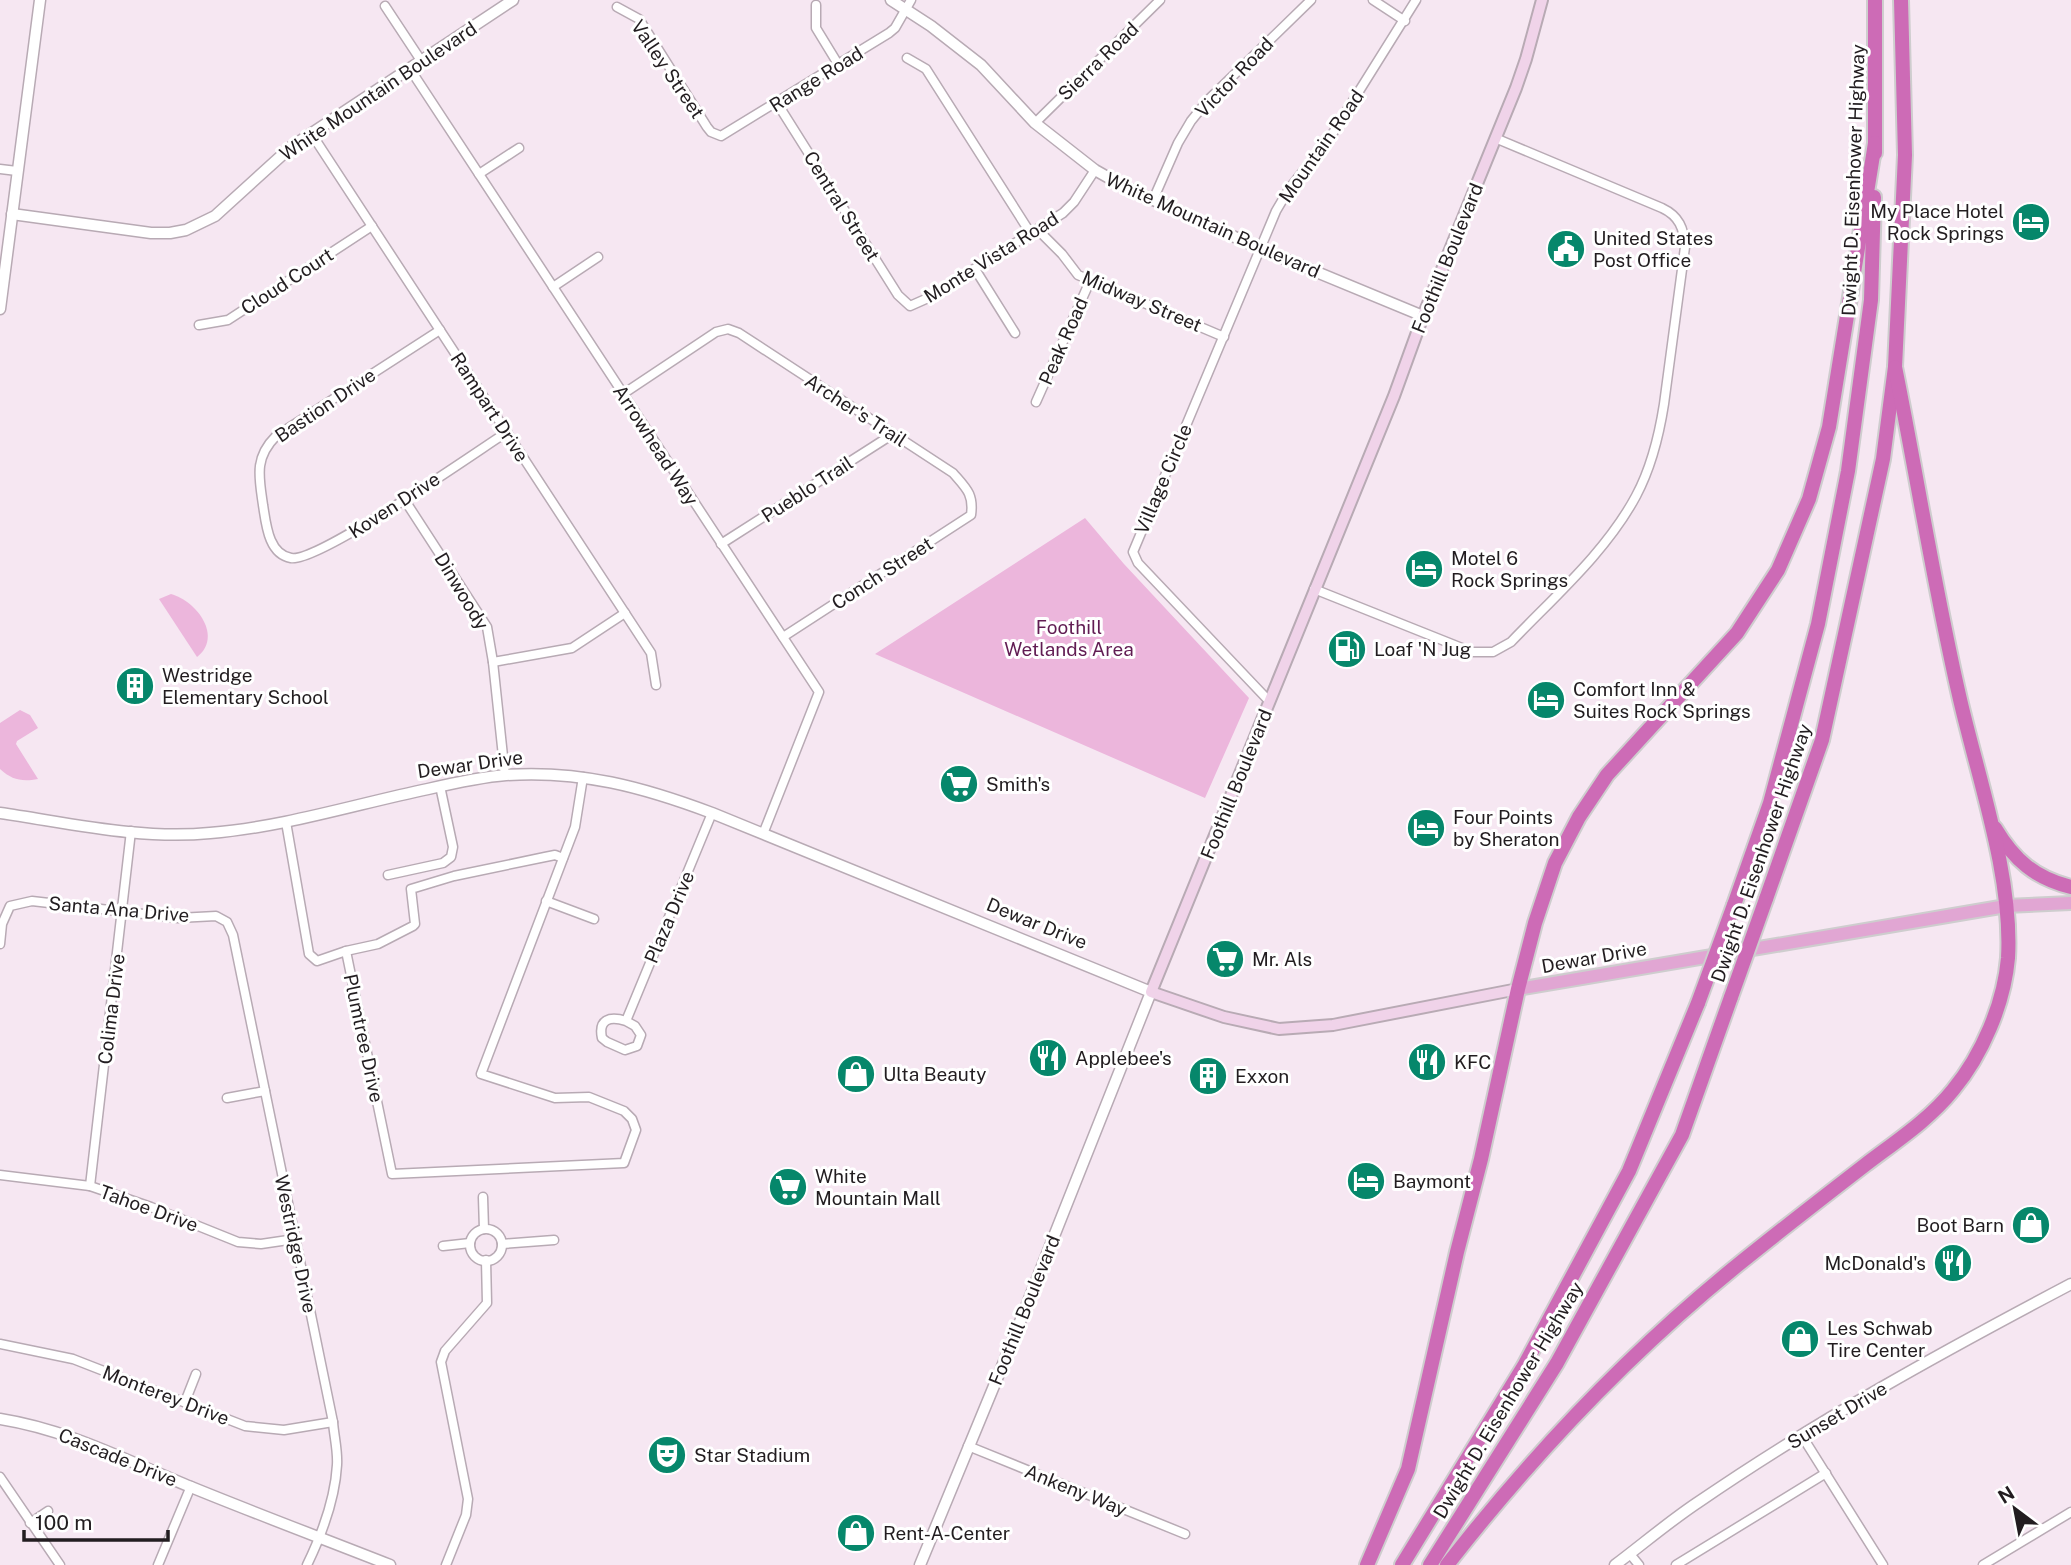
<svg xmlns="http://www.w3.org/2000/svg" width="2071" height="1565" font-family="'Public Sans',sans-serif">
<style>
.green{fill:#ecb6dc}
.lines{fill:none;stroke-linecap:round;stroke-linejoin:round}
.minor-casing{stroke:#b8aab4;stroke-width:11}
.tertiary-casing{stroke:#b8aab4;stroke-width:13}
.secondary-casing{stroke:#b8aab4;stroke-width:14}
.primary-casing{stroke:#cecdce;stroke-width:16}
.motorway-casing{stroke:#cecdce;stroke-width:18}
.minor{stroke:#fff;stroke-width:8}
.tertiary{stroke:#fff;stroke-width:10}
.secondary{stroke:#f0d3e9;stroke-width:10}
.primary{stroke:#e1a6d3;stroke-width:12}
.motorway{stroke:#cd6bb6;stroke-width:14}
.motorway-bridge-casing{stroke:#cecdce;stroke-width:18;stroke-linecap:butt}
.motorway-bridge{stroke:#cd6bb6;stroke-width:14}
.labels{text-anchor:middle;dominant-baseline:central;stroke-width:6;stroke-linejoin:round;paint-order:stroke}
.street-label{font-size:19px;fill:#221d20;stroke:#fff}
.poi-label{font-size:19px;fill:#221d20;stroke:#fff;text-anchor:start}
.park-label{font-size:19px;fill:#611c53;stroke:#fff}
</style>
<rect width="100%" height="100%" fill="#f6e7f2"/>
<g class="green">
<path d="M 1085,518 L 1124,564 L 1249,698 L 1205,798 L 875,654 Z"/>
<path d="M 171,594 C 197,601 223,637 197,657 L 159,599 Z"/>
<path d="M 20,710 L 30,715 L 38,728 L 17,741 L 16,744 L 38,779 C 22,782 12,780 0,769 L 0,723 Z"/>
</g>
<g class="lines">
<g class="minor-casing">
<g id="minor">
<path d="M 1373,0 L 1405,21"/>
<path d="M 816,5 L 816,28 L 838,64"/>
<path d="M 385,6 L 422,62"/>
<path d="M 617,7 L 639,19 L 707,127 L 711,132 L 721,136 L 889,33 L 895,28 L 911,0"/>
<path d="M 907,58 L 926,69 L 1031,234"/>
<path d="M 410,69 L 819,692 L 763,834"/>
<path d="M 777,103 L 898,295 L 910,306 L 928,298 L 1063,213 L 1074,202 L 1095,170"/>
<path d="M 1035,123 L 1160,0"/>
<path d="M 311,133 L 651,653 L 656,685"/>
<path d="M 0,169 L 17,171"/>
<path d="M 479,174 L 519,148"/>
<path d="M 1153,200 L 1178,143 L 1191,121 L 1208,100 L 1311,0"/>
<path d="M 1037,229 L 1062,254 L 1078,275 L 1224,337"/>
<path d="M 975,269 L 1015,333"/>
<path d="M 553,287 L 598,257"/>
<path d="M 199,325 L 228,320 L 372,226"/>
<path d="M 440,330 L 276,436 C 254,458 259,477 263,505 C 266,523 268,554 291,558 C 318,563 476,452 507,432"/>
<path d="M 623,394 L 716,332 L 728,329 L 739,333 L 953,473 C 966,488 974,494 971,515 L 783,637"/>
<path d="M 1036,402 L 1090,281"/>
<path d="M 404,499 L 487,627 L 493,662 L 505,775"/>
<path d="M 721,544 L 893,434"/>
<path d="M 1314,589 L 1472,652 L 1493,652 L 1511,642 C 1554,597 1606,552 1636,496 C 1651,468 1659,436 1664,404 L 1685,247 C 1684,228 1679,216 1662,208 L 1495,138"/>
<path d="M 493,662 L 572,648 L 625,613"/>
<path d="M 1269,701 L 1138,563 L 1133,552 L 1276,211 L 1289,189 L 1331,136 L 1416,0"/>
<path d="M 286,822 L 309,954 L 317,961 L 346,951 L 392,1174 L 624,1163 L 636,1130 L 632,1119 L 624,1111 L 589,1097 L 555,1098 L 481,1074 L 575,827 L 583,777"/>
<path d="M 388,875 L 443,863 L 451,857 L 453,847 L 440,786"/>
<path d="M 546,901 L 594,919"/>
<path d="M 0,944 L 2,924 L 10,906 L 32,901 L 178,918 L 216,916 L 227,922 L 233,935 L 333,1422 C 334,1436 338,1451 337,1465 C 335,1500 322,1534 307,1565"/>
<path d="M 346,951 L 378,944 L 413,926 L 415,924 L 411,889 L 454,876 L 545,857 L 555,855 L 563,858"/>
<path d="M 626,1021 L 635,1026 L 641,1035 L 637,1046 L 625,1050 L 607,1042 L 602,1038 C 598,1019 610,1016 626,1021 L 712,813"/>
<path d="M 227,1098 L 265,1091"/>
<path d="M 0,1175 L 90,1186 L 151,1207 L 238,1242 L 261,1244 L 295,1239"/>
<path d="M 90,1186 L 131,831"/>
<path d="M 483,1197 L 484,1229"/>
<circle cx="486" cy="1245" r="16"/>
<path d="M 502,1244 L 554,1240"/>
<path d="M 443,1246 L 470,1243"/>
<path d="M 0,1344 L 73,1359 L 245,1426 L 284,1430 L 333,1422"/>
<path d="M 185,1402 L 196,1374"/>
<path d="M 1802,1436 L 1883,1565"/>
<path d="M 968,1446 L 1185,1534"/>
<path d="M 0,1477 L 60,1565"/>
<path d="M 30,1523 L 48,1511"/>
<path d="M 1630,1554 L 1639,1565"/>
<path d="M 158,1565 L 191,1486"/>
<path d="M 446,1565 L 466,1515 L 468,1499 L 441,1362 L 445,1351 L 487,1303 L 486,1260"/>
<path d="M 1676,1565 L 1826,1473"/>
<path d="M 1983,1565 L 2071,1512"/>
</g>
</g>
<g class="tertiary-casing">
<g id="tertiary">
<path d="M 891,0 L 931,26 L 981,65 L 1035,123 L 1095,170 L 1125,187 L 1261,249 L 1423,316"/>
<path d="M 12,214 L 151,233 L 170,233 L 186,230 L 215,216 L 291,147 L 513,0"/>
<path d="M 0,309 L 40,0"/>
<path d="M 0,813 C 69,823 141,840 210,833 C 284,827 356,804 428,789 C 454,783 480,777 506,775 C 580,770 643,787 712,813 L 1151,992 L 1008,1352 L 920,1565"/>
<path d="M 0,1419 C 69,1430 127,1461 191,1487 C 257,1514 324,1539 390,1565"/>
<path d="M 1615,1565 C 1643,1544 1671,1520 1700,1501 C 1818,1420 1944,1351 2071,1284"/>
</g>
</g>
<g class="secondary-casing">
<path id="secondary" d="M 1518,989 L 1333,1025 L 1279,1029 L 1224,1017 L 1151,992 L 1394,396 L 1423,316 L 1516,88 L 1526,59 L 1542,0"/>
</g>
<g class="primary-casing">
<path id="primary" d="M 1518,989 L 2006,906 L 2071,903"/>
</g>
<g class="motorway-casing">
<g id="motorway">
<path d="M 1875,0 L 1875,153"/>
<path d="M 1995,828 C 2014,860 2035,878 2071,887"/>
<path d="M 1766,899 L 1822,740 L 1883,459 L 1895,367 L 1905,155 L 1901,0"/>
<path d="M 1734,905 L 1770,803 L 1818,624 L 1848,471 L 1871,300 L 1874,197"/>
<path d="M 1367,1565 L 1408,1469 L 1457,1252 L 1481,1159 L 1518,989 L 1535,923 L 1555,863 L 1579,817 L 1607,775 L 1737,633 L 1778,570 L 1809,499 L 1829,427 L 1875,143"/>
<path d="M 1402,1565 L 1524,1366 L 1629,1171 L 1698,1003"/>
<path d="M 1430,1565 L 1557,1363 L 1682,1135 L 1731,997"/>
<path d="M 1447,1565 C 1532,1456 1627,1355 1734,1268 C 1777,1233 1821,1199 1865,1165 C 1895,1142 1929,1120 1953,1090 C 1982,1055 2004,1004 2008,958 C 2013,876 1977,775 1959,695 C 1934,586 1917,476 1895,367"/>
</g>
</g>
<use href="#minor" class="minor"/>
<use href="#tertiary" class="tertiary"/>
<use href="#secondary" class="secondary"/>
<use href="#primary" class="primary"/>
<use href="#motorway" class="motorway"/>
<g class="motorway-bridge-casing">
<g id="motorway-bridge">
<path d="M 1731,997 L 1766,899"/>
<path d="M 1698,1003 L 1734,905"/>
</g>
</g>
<use href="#motorway-bridge" class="motorway-bridge"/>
</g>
<defs>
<g id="hotel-disc" transform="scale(2.0125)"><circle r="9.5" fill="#06876b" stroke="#fff"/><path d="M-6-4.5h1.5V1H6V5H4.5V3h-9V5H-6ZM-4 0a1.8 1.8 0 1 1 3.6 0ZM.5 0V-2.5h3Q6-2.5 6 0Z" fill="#fff"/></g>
<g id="civic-disc" transform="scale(2.0125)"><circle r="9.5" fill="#06876b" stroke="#fff"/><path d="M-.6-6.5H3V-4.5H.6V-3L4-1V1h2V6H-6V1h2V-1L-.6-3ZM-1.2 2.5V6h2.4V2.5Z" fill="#fff"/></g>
<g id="fuel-disc" transform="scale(2.0125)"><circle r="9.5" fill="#06876b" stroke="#fff"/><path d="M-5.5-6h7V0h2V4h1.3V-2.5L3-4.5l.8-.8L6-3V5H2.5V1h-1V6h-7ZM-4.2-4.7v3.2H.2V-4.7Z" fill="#fff"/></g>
<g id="building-disc" transform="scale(2.0125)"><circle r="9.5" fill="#06876b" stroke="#fff"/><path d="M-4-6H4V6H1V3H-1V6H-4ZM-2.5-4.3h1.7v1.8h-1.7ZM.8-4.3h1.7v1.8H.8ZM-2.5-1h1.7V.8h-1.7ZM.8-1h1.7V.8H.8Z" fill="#fff"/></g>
<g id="supermarket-disc" transform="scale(2.0125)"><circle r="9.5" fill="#06876b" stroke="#fff"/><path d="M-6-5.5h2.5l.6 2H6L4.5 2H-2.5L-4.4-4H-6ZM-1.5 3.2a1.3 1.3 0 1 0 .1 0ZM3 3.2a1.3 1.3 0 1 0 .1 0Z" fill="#fff"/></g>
<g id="restaurant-disc" transform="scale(2.0125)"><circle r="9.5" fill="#06876b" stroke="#fff"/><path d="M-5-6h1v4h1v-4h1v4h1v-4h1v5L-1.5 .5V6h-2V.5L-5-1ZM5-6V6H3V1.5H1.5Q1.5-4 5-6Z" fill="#fff"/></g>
<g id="shop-disc" transform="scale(2.0125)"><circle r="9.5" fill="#06876b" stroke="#fff"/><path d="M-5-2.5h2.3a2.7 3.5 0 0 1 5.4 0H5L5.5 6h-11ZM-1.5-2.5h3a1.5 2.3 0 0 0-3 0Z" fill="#fff"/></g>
<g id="theatre-disc" transform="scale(2.0125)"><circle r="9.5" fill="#06876b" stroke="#fff"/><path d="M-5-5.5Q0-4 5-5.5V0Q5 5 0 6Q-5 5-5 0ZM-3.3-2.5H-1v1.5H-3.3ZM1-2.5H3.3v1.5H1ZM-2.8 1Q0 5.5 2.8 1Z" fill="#fff"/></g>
</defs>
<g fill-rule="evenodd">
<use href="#hotel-disc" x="2031" y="222"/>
<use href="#civic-disc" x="1566" y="249"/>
<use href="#hotel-disc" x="1424" y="569"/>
<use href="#fuel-disc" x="1347" y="649"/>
<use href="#building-disc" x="135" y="686"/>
<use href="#hotel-disc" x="1546" y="700"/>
<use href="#supermarket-disc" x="959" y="784"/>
<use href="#hotel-disc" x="1426" y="828"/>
<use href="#supermarket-disc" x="1225" y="959"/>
<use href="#restaurant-disc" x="1048" y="1058"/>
<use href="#restaurant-disc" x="1427" y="1062"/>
<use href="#shop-disc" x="856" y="1074"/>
<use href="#building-disc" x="1208" y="1076"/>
<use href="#hotel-disc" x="1366" y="1181"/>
<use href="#supermarket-disc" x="788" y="1187"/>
<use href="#shop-disc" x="2031" y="1225"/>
<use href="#restaurant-disc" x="1953" y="1263"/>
<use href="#shop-disc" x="1800" y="1339"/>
<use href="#theatre-disc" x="667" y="1455"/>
<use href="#shop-disc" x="856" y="1533"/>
</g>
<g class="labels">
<g class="street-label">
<text transform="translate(1098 61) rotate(-44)">Sierra Road</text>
<text transform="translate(668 69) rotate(56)">Valley Street</text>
<text transform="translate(1234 77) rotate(-46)">Victor Road</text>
<text transform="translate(816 79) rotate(-32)">Range Road</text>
<text transform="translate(378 91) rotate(-34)">White Mountain Boulevard</text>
<text transform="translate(1321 146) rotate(-55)">Mountain Road</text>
<text transform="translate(1853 180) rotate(-88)">Dwight D. Eisenhower Highway</text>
<text transform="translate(842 206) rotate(58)">Central Street</text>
<text transform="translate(1213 225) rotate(24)">White Mountain Boulevard</text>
<text transform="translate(991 257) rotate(-32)">Monte Vista Road</text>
<text transform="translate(1447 258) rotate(-68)">Foothill Boulevard</text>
<text transform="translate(287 281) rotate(-33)">Cloud Court</text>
<text transform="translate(1142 301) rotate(23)">Midway Street</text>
<text transform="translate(1063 341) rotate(-66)">Peak Road</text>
<text transform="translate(325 405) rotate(-34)">Bastion Drive</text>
<text transform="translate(490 407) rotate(57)">Rampart Drive</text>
<text transform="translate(856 410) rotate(33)">Archer's Trail</text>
<text transform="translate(656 445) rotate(57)">Arrowhead Way</text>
<text transform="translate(1163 479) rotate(-67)">Village Circle</text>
<text transform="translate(807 489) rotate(-33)">Pueblo Trail</text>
<text transform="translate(394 505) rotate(-33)">Koven Drive</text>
<text transform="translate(882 573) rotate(-33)">Conch Street</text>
<text transform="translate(462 591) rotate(59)">Dinwoody</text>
<text transform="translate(470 764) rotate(-8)">Dewar Drive</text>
<text transform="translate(1236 784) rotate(-68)">Foothill Boulevard</text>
<text transform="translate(1761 853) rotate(-71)">Dwight D. Eisenhower Highway</text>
<text transform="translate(119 909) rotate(5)">Santa Ana Drive</text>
<text transform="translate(669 917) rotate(-67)">Plaza Drive</text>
<text transform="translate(1037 923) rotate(22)">Dewar Drive</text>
<text transform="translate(1594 957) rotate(-10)">Dewar Drive</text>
<text transform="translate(111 1009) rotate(-83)">Colima Drive</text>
<text transform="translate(364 1038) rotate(78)">Plumtree Drive</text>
<text transform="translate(149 1208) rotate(20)">Tahoe Drive</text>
<text transform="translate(296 1244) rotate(78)">Westridge Drive</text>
<text transform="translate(1024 1310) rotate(-68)">Foothill Boulevard</text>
<text transform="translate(166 1395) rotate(21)">Monterey Drive</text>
<text transform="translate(1508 1400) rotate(-59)">Dwight D. Eisenhower Highway</text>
<text transform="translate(1837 1415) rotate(-31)">Sunset Drive</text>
<text transform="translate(118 1457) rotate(22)">Cascade Drive</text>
<text transform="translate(1076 1490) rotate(22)">Ankeny Way</text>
</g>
<g class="poi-label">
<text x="2004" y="211" text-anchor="end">My Place Hotel<tspan x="2004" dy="22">Rock Springs</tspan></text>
<text x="1593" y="238">United States<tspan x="1593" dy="22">Post Office</tspan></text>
<text x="1451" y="558">Motel 6<tspan x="1451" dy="22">Rock Springs</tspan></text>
<text x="1374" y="649">Loaf 'N Jug</text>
<text x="162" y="675">Westridge<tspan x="162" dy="22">Elementary School</tspan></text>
<text x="1573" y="689">Comfort Inn &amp;<tspan x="1573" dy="22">Suites Rock Springs</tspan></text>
<text x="986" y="784">Smith's</text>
<text x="1453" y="817">Four Points<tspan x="1453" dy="22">by Sheraton</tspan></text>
<text x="1252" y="959">Mr. Als</text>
<text x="1075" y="1058">Applebee's</text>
<text x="1454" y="1062">KFC</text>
<text x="883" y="1074">Ulta Beauty</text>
<text x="1235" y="1076">Exxon</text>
<text x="815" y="1176">White<tspan x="815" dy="22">Mountain Mall</tspan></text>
<text x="1393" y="1181">Baymont</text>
<text x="2004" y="1225" text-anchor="end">Boot Barn</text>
<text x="1926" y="1263" text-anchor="end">McDonald's</text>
<text x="1827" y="1328">Les Schwab<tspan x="1827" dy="22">Tire Center</tspan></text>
<text x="694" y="1455">Star Stadium</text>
<text x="883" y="1533">Rent-A-Center</text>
</g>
<g class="park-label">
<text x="1069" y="627">Foothill<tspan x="1069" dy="22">Wetlands Area</tspan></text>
</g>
</g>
<g transform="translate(2015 1509) rotate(328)" stroke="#ffffff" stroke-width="5" paint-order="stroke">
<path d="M0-5L12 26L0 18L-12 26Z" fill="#221d20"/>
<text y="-10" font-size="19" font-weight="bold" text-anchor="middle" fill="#221d20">N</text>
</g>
<path d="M24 1530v10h144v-10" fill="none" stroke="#221d20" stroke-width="3.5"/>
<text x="35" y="1530" font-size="21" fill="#221d20" stroke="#ffffff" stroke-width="5" paint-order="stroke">100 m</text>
</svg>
